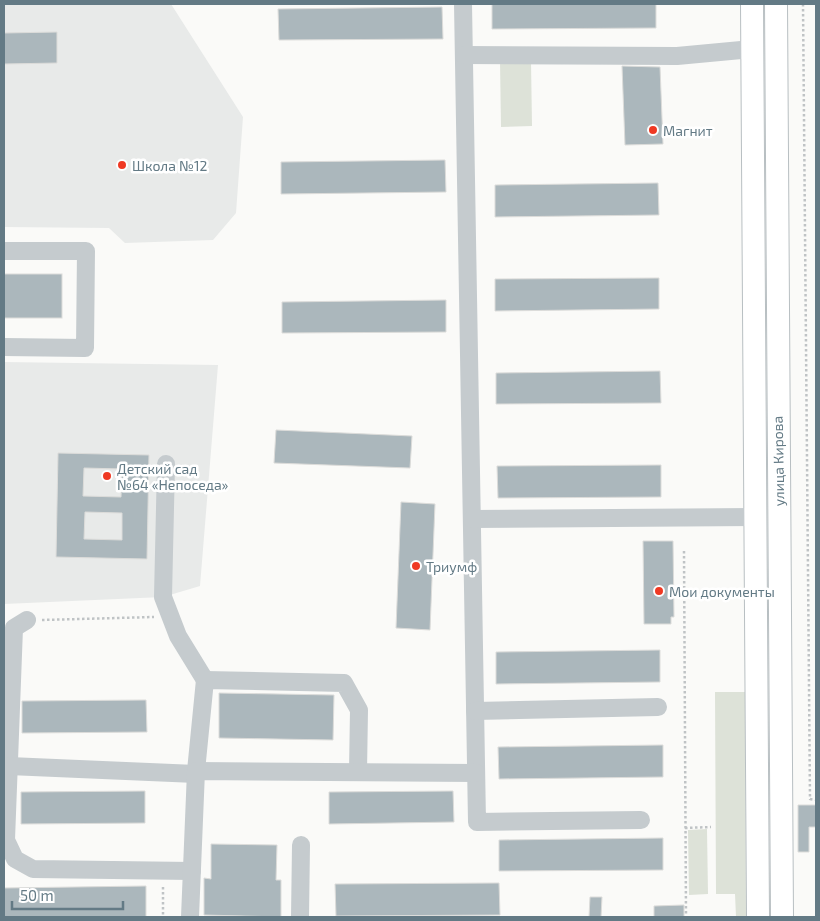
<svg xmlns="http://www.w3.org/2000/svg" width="820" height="921" font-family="'Exo 2',sans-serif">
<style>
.built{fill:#e8eae9}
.green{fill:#dde2d8}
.building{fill:#abb7bc;stroke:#dcdcda;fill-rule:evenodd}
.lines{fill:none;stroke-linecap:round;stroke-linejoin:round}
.major-casing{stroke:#b8bfc2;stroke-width:24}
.path{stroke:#bfc3c5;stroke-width:2.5;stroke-dasharray:2.5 2.5;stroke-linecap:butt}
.minor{stroke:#c5cbce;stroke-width:18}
.major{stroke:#fff;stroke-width:22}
.poi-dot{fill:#ef3923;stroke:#fff;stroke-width:2}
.labels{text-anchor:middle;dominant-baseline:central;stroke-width:5;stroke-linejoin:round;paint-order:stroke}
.poi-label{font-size:14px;fill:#637a85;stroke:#fff;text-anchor:start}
.street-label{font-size:14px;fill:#637a85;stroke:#fff}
</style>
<rect width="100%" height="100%" fill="#fafaf8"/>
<g class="built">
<path d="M 4,4 L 171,4 L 243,117 L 236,213 L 213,240 L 125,243 L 109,228 L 4,227 Z"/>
<path d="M 4,362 L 218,365 L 200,586 L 163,597 L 4,604 Z"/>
</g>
<g class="green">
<path d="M 500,61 L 531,61 L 532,126 L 501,127 Z"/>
<path d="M 715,692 L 745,692 L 746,917 L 736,917 L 735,894 L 716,894 Z"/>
<path d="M 707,829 L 708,894 L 689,895 L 688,830 Z"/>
</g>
<g class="building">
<path d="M 492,4 L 656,4 L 656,28 L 492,29 Z"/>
<path d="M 442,7 L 443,39 L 279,40 L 278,9 Z"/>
<path d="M 57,32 L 57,63 L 4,64 L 4,33 Z"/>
<path d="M 622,66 L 660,67 L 663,144 L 625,145 Z"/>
<path d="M 445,160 L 446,192 L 281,194 L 281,162 Z"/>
<path d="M 658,183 L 659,215 L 495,217 L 495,185 Z"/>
<rect x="4" y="274" width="58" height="44"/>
<path d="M 659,278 L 659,309 L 495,311 L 495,279 Z"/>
<path d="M 446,300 L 446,332 L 282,333 L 282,302 Z"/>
<path d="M 660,371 L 661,403 L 496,404 L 496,373 Z"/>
<path d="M 276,430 L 412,436 L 410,468 L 274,463 Z"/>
<path d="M 58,453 L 149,455 L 147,559 L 56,557 ZM 84,468 L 122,469 L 121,497 L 83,496 ZM 85,512 L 122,513 L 122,540 L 84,539 Z"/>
<path d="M 661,465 L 661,497 L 498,498 L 497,466 Z"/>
<path d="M 401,502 L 435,504 L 430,630 L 396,628 Z"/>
<path d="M 643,541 L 673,541 L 674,617 L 671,617 L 671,624 L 644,624 Z"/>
<path d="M 660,650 L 660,682 L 496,684 L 496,652 Z"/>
<path d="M 219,693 L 334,695 L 333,740 L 219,738 Z"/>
<path d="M 146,700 L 147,732 L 22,733 L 22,701 Z"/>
<path d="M 663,745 L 663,777 L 499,779 L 498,747 Z"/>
<path d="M 145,791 L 145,823 L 21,824 L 21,792 Z"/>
<path d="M 453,791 L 454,822 L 329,824 L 329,792 Z"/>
<path d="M 798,805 L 816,805 L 816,827 L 809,827 L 809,852 L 798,852 Z"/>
<path d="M 663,838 L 663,870 L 499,871 L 499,840 Z"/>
<path d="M 211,844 L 277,845 L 276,880 L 281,880 L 281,917 L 204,915 L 204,878 L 211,879 Z"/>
<path d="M 499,883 L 500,915 L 336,916 L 335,884 Z"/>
<path d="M 146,886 L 146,917 L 4,917 L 4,888 Z"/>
<path d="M 590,897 L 602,897 L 601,917 L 589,917 Z"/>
<path d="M 684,905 L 684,917 L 654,917 L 654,906 Z"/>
</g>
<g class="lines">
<g class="major-casing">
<g id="major">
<path d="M 752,4 L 758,917"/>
<path d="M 776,4 L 782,917"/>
</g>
</g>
<g class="path">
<path d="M 803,4 L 810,799 L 816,800"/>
<path d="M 684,551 L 686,917"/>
<path d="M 42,620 L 154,617"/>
<path d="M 685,828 L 711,827"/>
<path d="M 163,887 L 163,917"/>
</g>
<g class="minor">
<path d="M 463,4 L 477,822 L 641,820"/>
<path d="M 464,55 L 677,56 L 752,49"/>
<path d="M 4,251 L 86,251 L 85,348 L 4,347"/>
<path d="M 166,464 L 163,597 L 178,636 L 205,680"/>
<path d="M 472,519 L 754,517"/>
<path d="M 27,620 L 14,628 L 6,840 L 15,859 L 33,869 L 192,871"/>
<path d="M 475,711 L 658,707"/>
<path d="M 9,766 L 196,774"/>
<path d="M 196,771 L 205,680 L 344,683 L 359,710 L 358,772"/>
<path d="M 190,917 L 196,771 L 476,773"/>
<path d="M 300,917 L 301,845"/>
</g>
<use href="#major" class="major"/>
</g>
<g class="poi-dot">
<circle cx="653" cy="130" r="5"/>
<circle cx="122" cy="165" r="5"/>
<circle cx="107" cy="476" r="5"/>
<circle cx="416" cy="566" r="5"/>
<circle cx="659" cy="591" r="5"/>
</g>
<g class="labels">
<g class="poi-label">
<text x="663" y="130">Магнит</text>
<text x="132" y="165">Школа №12</text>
<text x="117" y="468">Детский сад<tspan x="117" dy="16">№64 «Непоседа»</tspan></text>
<text x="426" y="566">Триумф</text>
<text x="669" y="591">Мои документы</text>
</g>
<g class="street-label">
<text transform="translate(778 461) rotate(-91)">улица Кирова</text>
</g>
</g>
<rect width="820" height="921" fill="none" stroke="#637a85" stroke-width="10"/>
<path d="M12 901v8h111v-8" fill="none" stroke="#637a85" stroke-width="2.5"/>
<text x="20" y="901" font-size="15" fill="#637a85" stroke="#ffffff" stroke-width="4" paint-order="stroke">50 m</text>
</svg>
